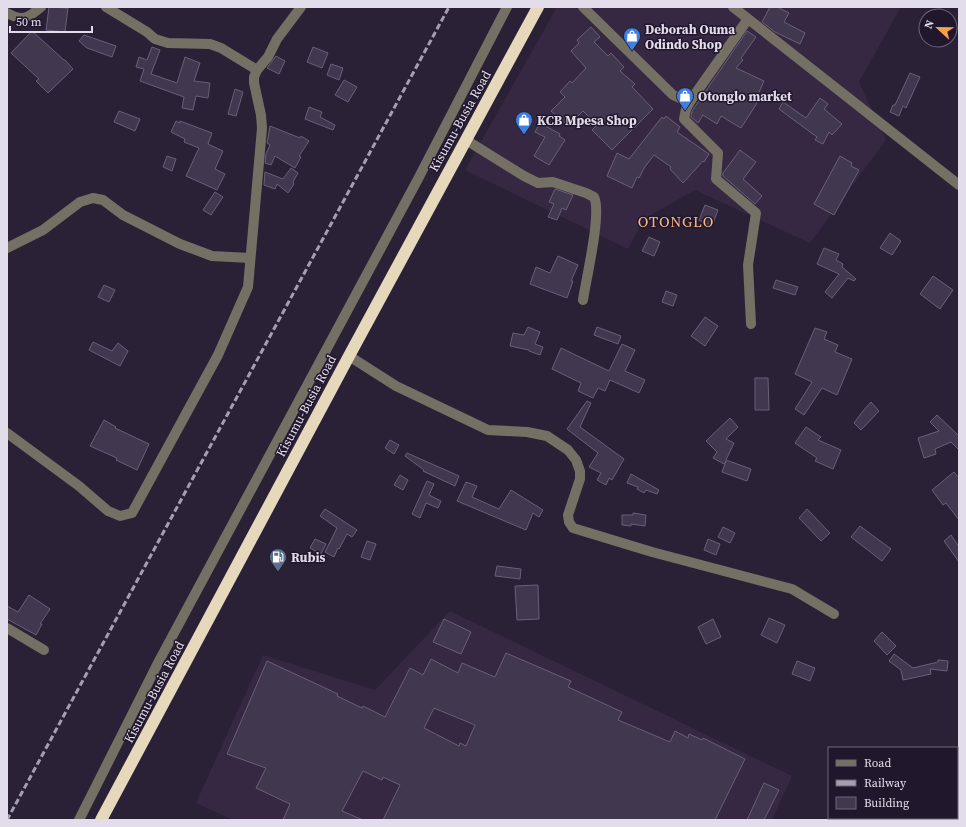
<svg xmlns="http://www.w3.org/2000/svg" width="966" height="827" font-family="'Source Serif 4',serif">
<style>
.built{fill:#362843}
.building{fill:#41374e;stroke:#6a5f79;fill-rule:evenodd}
.lines{fill:none;stroke-linecap:round;stroke-linejoin:round}
.minor{stroke:#757064;stroke-width:10}
.highway{stroke:#e6d9bb;stroke-width:12}
.rail{stroke:#a59eaf;stroke-width:3;stroke-dasharray:6 3;stroke-linecap:butt}
.labels{text-anchor:middle;dominant-baseline:central;stroke-width:3;stroke-linejoin:round;paint-order:stroke}
.poi-label{font-size:13px;font-weight:bold;fill:#e3ddeb;stroke:#21172c;text-anchor:start}
.street-label{font-size:13px;fill:#e3ddeb;stroke:#21172c}
.quarter-label{font-size:15px;letter-spacing:1px;fill:#f9b985;stroke:#21172c}
</style>
<rect width="100%" height="100%" fill="#2b2137"/>
<g class="built">
<path d="M 557,7 L 901,7 L 859,82 L 886,140 L 810,243 L 695,190 L 644,219 L 628,249 L 465,170 Z"/>
<path d="M 450,611 L 792,776 L 772,820 L 233,820 L 196,803 L 263,655 L 375,690 Z"/>
</g>
<g class="building">
<path d="M 49,7 L 68,8 L 65,32 L 46,30 Z"/>
<path d="M 770,7 L 777,7 L 789,13 L 784,22 L 805,33 L 800,44 L 775,32 L 762,22 Z"/>
<path d="M 591,27 L 600,37 L 594,42 L 608,56 L 611,53 L 624,67 L 620,71 L 635,84 L 632,87 L 653,109 L 612,150 L 592,130 L 597,125 L 583,111 L 568,126 L 551,111 L 565,97 L 560,92 L 570,81 L 572,83 L 586,68 L 571,51 L 579,43 L 577,40 Z"/>
<path d="M 32,31 L 64,60 L 65,60 L 73,69 L 48,93 L 36,81 L 39,79 L 11,53 Z"/>
<path d="M 747,31 L 756,37 L 741,58 L 743,60 L 736,68 L 764,81 L 755,101 L 757,103 L 741,128 L 721,116 L 717,124 L 703,115 L 698,123 L 691,117 L 692,111 Z"/>
<path d="M 84,35 L 116,46 L 112,57 L 87,48 L 79,41 Z"/>
<path d="M 152,47 L 160,50 L 151,74 L 177,83 L 185,57 L 200,63 L 194,81 L 210,83 L 208,98 L 196,96 L 193,110 L 182,108 L 184,97 L 140,81 L 144,69 L 136,67 L 139,57 L 147,60 Z"/>
<path d="M 313,47 L 328,53 L 322,68 L 307,62 Z"/>
<path d="M 276,56 L 285,61 L 279,74 L 267,68 Z"/>
<path d="M 331,64 L 343,68 L 339,80 L 327,75 Z"/>
<path d="M 910,73 L 920,77 L 906,108 L 903,106 L 899,116 L 890,112 L 893,105 L 895,105 Z"/>
<path d="M 344,80 L 357,87 L 348,102 L 335,95 Z"/>
<path d="M 235,89 L 243,92 L 236,116 L 228,114 Z"/>
<path d="M 820,98 L 828,104 L 824,109 L 842,124 L 832,135 L 829,132 L 823,144 L 815,140 L 817,137 L 779,109 L 783,102 L 806,118 Z"/>
<path d="M 309,107 L 322,112 L 320,117 L 335,125 L 333,130 L 305,119 Z"/>
<path d="M 119,111 L 140,119 L 135,131 L 114,122 Z"/>
<path d="M 666,116 L 680,127 L 677,132 L 709,154 L 704,162 L 703,161 L 683,183 L 670,169 L 671,167 L 654,155 L 644,168 L 639,178 L 637,177 L 632,188 L 607,176 L 617,153 L 629,159 L 662,117 L 664,119 Z"/>
<path d="M 176,121 L 180,123 L 180,121 L 212,133 L 208,144 L 223,151 L 215,169 L 225,174 L 217,190 L 186,176 L 199,148 L 184,142 L 185,139 L 171,132 Z"/>
<path d="M 540,123 L 560,134 L 559,136 L 565,140 L 549,165 L 534,156 L 545,137 L 535,132 Z"/>
<path d="M 270,126 L 300,138 L 301,136 L 309,141 L 299,156 L 301,157 L 295,168 L 275,156 L 271,165 L 265,163 L 266,154 L 270,145 L 267,143 Z"/>
<path d="M 740,150 L 756,162 L 743,179 L 762,196 L 755,204 L 723,176 L 723,173 Z"/>
<path d="M 167,156 L 176,159 L 172,171 L 163,167 Z"/>
<path d="M 840,156 L 852,163 L 851,166 L 859,170 L 834,215 L 814,204 Z"/>
<path d="M 291,168 L 298,173 L 293,182 L 294,184 L 288,193 L 277,184 L 275,189 L 264,185 L 265,172 L 283,179 Z"/>
<path d="M 555,189 L 573,195 L 566,210 L 562,208 L 557,220 L 548,217 L 554,204 L 549,202 Z"/>
<path d="M 215,192 L 223,197 L 211,215 L 203,210 Z"/>
<path d="M 705,205 L 718,210 L 712,226 L 699,220 Z"/>
<path d="M 890,233 L 901,241 L 892,255 L 880,248 Z"/>
<path d="M 649,237 L 660,242 L 654,256 L 642,251 Z"/>
<path d="M 824,248 L 839,254 L 836,260 L 843,264 L 842,267 L 856,279 L 854,281 L 848,278 L 832,298 L 825,292 L 839,274 L 817,264 Z"/>
<path d="M 558,256 L 578,265 L 571,281 L 573,281 L 567,298 L 530,284 L 536,267 L 550,273 Z"/>
<path d="M 933,276 L 953,290 L 940,309 L 920,294 Z"/>
<path d="M 776,280 L 798,287 L 795,295 L 773,288 Z"/>
<path d="M 104,285 L 115,290 L 109,302 L 98,297 Z"/>
<path d="M 666,291 L 677,295 L 673,306 L 662,302 Z"/>
<path d="M 705,317 L 718,326 L 705,346 L 691,336 Z"/>
<path d="M 528,327 L 540,332 L 535,344 L 543,347 L 540,355 L 529,351 L 529,350 L 510,346 L 513,333 L 524,335 Z"/>
<path d="M 597,327 L 621,336 L 618,344 L 594,335 Z"/>
<path d="M 815,328 L 827,332 L 824,339 L 838,345 L 835,352 L 852,359 L 837,395 L 822,388 L 804,415 L 795,409 L 812,382 L 795,374 Z"/>
<path d="M 93,342 L 112,351 L 118,343 L 128,351 L 120,366 L 89,350 Z"/>
<path d="M 622,344 L 635,350 L 625,371 L 645,380 L 639,393 L 610,380 L 605,391 L 598,388 L 593,398 L 578,391 L 581,383 L 552,369 L 561,348 L 609,371 Z"/>
<path d="M 755,378 L 768,378 L 769,410 L 755,410 Z"/>
<path d="M 587,401 L 591,403 L 580,427 L 624,459 L 612,480 L 609,478 L 606,485 L 597,480 L 601,473 L 589,467 L 598,453 L 567,429 Z"/>
<path d="M 871,402 L 879,411 L 861,430 L 854,423 L 863,411 Z"/>
<path d="M 937,415 L 959,436 L 959,450 L 951,442 L 935,449 L 936,454 L 924,458 L 918,438 L 939,431 L 930,422 Z"/>
<path d="M 730,418 L 738,427 L 726,439 L 734,443 L 726,460 L 751,469 L 747,481 L 722,472 L 726,461 L 724,464 L 713,458 L 717,452 L 706,441 Z"/>
<path d="M 104,420 L 116,427 L 115,428 L 149,444 L 137,470 L 116,460 L 117,458 L 90,446 Z"/>
<path d="M 806,427 L 821,437 L 818,440 L 841,450 L 833,469 L 815,461 L 817,458 L 795,443 Z"/>
<path d="M 390,440 L 399,445 L 394,454 L 385,448 Z"/>
<path d="M 407,453 L 459,476 L 455,486 L 423,471 L 424,470 L 405,456 Z"/>
<path d="M 954,472 L 959,478 L 959,520 L 946,503 L 943,505 L 932,490 Z"/>
<path d="M 631,474 L 659,490 L 657,494 L 646,490 L 644,493 L 637,489 L 638,487 L 627,483 Z"/>
<path d="M 400,475 L 408,480 L 403,490 L 394,485 Z"/>
<path d="M 427,481 L 434,484 L 429,495 L 441,501 L 438,508 L 426,503 L 420,518 L 412,514 Z"/>
<path d="M 466,482 L 477,486 L 472,497 L 499,509 L 511,490 L 543,510 L 539,517 L 533,513 L 526,530 L 457,501 Z"/>
<path d="M 325,509 L 357,530 L 352,537 L 347,534 L 339,549 L 338,548 L 334,557 L 325,552 L 337,528 L 320,516 Z"/>
<path d="M 807,509 L 830,533 L 821,541 L 799,518 Z"/>
<path d="M 633,513 L 646,515 L 645,526 L 631,524 L 631,526 L 622,525 L 622,515 L 633,515 Z"/>
<path d="M 860,526 L 891,549 L 882,561 L 851,537 Z"/>
<path d="M 723,527 L 735,533 L 730,543 L 718,537 Z"/>
<path d="M 951,535 L 959,547 L 959,562 L 944,541 Z"/>
<path d="M 315,539 L 326,544 L 321,554 L 310,548 Z"/>
<path d="M 708,539 L 720,544 L 716,555 L 704,550 Z"/>
<path d="M 367,541 L 376,544 L 370,560 L 361,557 Z"/>
<path d="M 497,566 L 521,569 L 520,579 L 495,576 Z"/>
<path d="M 538,585 L 539,619 L 517,620 L 515,586 Z"/>
<path d="M 29,595 L 50,609 L 40,624 L 42,624 L 36,635 L 7,619 L 7,606 L 18,612 Z"/>
<path d="M 769,618 L 785,625 L 777,643 L 761,635 Z"/>
<path d="M 444,619 L 471,632 L 461,654 L 433,642 Z"/>
<path d="M 713,619 L 721,637 L 706,644 L 698,627 Z"/>
<path d="M 882,632 L 896,646 L 887,655 L 874,641 Z"/>
<path d="M 506,653 L 571,681 L 568,687 L 622,712 L 618,720 L 670,742 L 675,731 L 688,738 L 689,734 L 702,740 L 703,738 L 745,759 L 715,820 L 383,820 L 400,785 L 383,777 L 382,780 L 363,771 L 342,811 L 363,820 L 283,820 L 290,804 L 256,788 L 266,768 L 227,754 L 267,661 L 338,694 L 337,696 L 362,708 L 363,706 L 385,717 L 410,668 L 423,675 L 431,659 L 458,673 L 462,663 L 495,677 ZM 434,708 L 475,725 L 466,746 L 460,743 L 459,746 L 424,728 Z"/>
<path d="M 894,654 L 913,668 L 938,662 L 938,660 L 948,661 L 947,671 L 930,669 L 931,674 L 903,680 L 901,670 L 889,661 Z"/>
<path d="M 797,661 L 815,668 L 810,681 L 792,674 Z"/>
<path d="M 764,783 L 779,790 L 764,820 L 747,820 Z"/>
</g>
<g class="lines">
<g class="minor">
<path d="M 106,7 L 147,32 L 155,39 L 168,43 L 210,44 L 221,48 L 257,70"/>
<path d="M 583,7 L 673,95 L 684,100 L 691,100 L 748,19"/>
<path d="M 733,7 L 959,185"/>
<path d="M 7,13 C 23,22 28,18 41,7"/>
<path d="M 691,100 L 686,109 L 684,119 L 718,153 L 716,179 L 756,213 L 748,265 L 751,324"/>
<path d="M 466,140 L 524,176 L 538,183 L 553,182 L 586,193 L 594,197 C 602,213 586,279 583,300"/>
<path d="M 7,248 L 43,230 L 80,202 L 93,198 L 103,200 L 123,215 L 180,244 L 212,256 L 250,258"/>
<path d="M 349,356 L 396,386 L 488,430 L 527,432 L 547,436 L 568,450 L 576,460 L 580,471 L 580,479 L 568,515 L 569,522 L 573,528 L 652,552 L 792,589 L 834,614"/>
<path d="M 7,433 L 79,486 L 108,511 L 120,516 L 132,513 L 218,355 L 248,287 L 262,128 L 261,115 L 254,83 L 254,77 L 257,70 L 268,57 L 277,39 L 301,7"/>
<path d="M 7,628 L 44,650"/>
<path d="M 79,820 L 159,661 L 418,179 L 507,7"/>
</g>
<path class="highway" d="M 101,820 L 349,356 L 538,7"/>
<path class="rail" d="M 7,820 L 449,7"/>
</g>
<defs>
<g id="shop-pin" transform="scale(0.9)"><path d="M0 17L-7.5 6A9.5 9.5 0 1 1 7.5 6Z" fill="#3f7fe0" stroke="#21172c"/><path d="M-5-2.5h2.3a2.7 3.5 0 0 1 5.4 0H5L5.5 6h-11ZM-1.5-2.5h3a1.5 2.3 0 0 0-3 0Z" fill="#fff"/></g>
<g id="fuel-pin" transform="scale(0.9)"><path d="M0 17L-7.5 6A9.5 9.5 0 1 1 7.5 6Z" fill="#5c6f8a" stroke="#21172c"/><path d="M-5.5-6h7V0h2V4h1.3V-2.5L3-4.5l.8-.8L6-3V5H2.5V1h-1V6h-7ZM-4.2-4.7v3.2H.2V-4.7Z" fill="#fff"/></g>
</defs>
<g fill-rule="evenodd">
<use href="#shop-pin" x="632" y="36"/>
<use href="#shop-pin" x="685" y="96"/>
<use href="#shop-pin" x="524" y="120"/>
<use href="#fuel-pin" x="278" y="557"/>
</g>
<g class="labels">
<g class="poi-label">
<text x="645" y="29">Deborah Ouma<tspan x="645" dy="15">Odindo Shop</tspan></text>
<text x="698" y="96">Otonglo market</text>
<text x="537" y="120">KCB Mpesa Shop</text>
<text x="291" y="557">Rubis</text>
</g>
<g class="street-label">
<text transform="translate(460 121) rotate(-61)">Kisumu-Busia Road</text>
<text transform="translate(306 406) rotate(-62)">Kisumu-Busia Road</text>
<text transform="translate(154 692) rotate(-62)">Kisumu-Busia Road</text>
</g>
<g class="quarter-label">
<text x="676" y="221">OTONGLO</text>
</g>
</g>
<rect width="966" height="827" fill="none" stroke="#e3ddeb" stroke-width="16"/>
<rect x="828" y="747" width="130" height="72" fill="#21172c" stroke="#6f6678"/>
<rect x="836" y="760" width="20" height="6" fill="#757064" stroke="#6f6678"/>
<text x="864" y="767" font-size="12" fill="#e3ddeb">Road</text>
<rect x="836" y="780" width="20" height="6" fill="#a59eaf" stroke="#6f6678"/>
<text x="864" y="787" font-size="12" fill="#e3ddeb">Railway</text>
<rect x="836" y="797" width="20" height="12" fill="#41374e" stroke="#6f6678"/>
<text x="864" y="807" font-size="12" fill="#e3ddeb">Building</text>
<g transform="translate(938 28) rotate(292)"><circle r="19" fill="#21172c" stroke="#6f6678"/>
<path d="M0-3L7 15L0 10L-7 15Z" fill="#f99f4d"/>
<text y="-6" font-size="11" font-weight="bold" text-anchor="middle" fill="#e3ddeb">N</text>
</g>
<path d="M10 26v6h82v-6" fill="none" stroke="#e3ddeb" stroke-width="2"/>
<text x="16" y="26" font-size="12" fill="#e3ddeb" stroke="#21172c" stroke-width="3" paint-order="stroke">50 m</text>
</svg>
